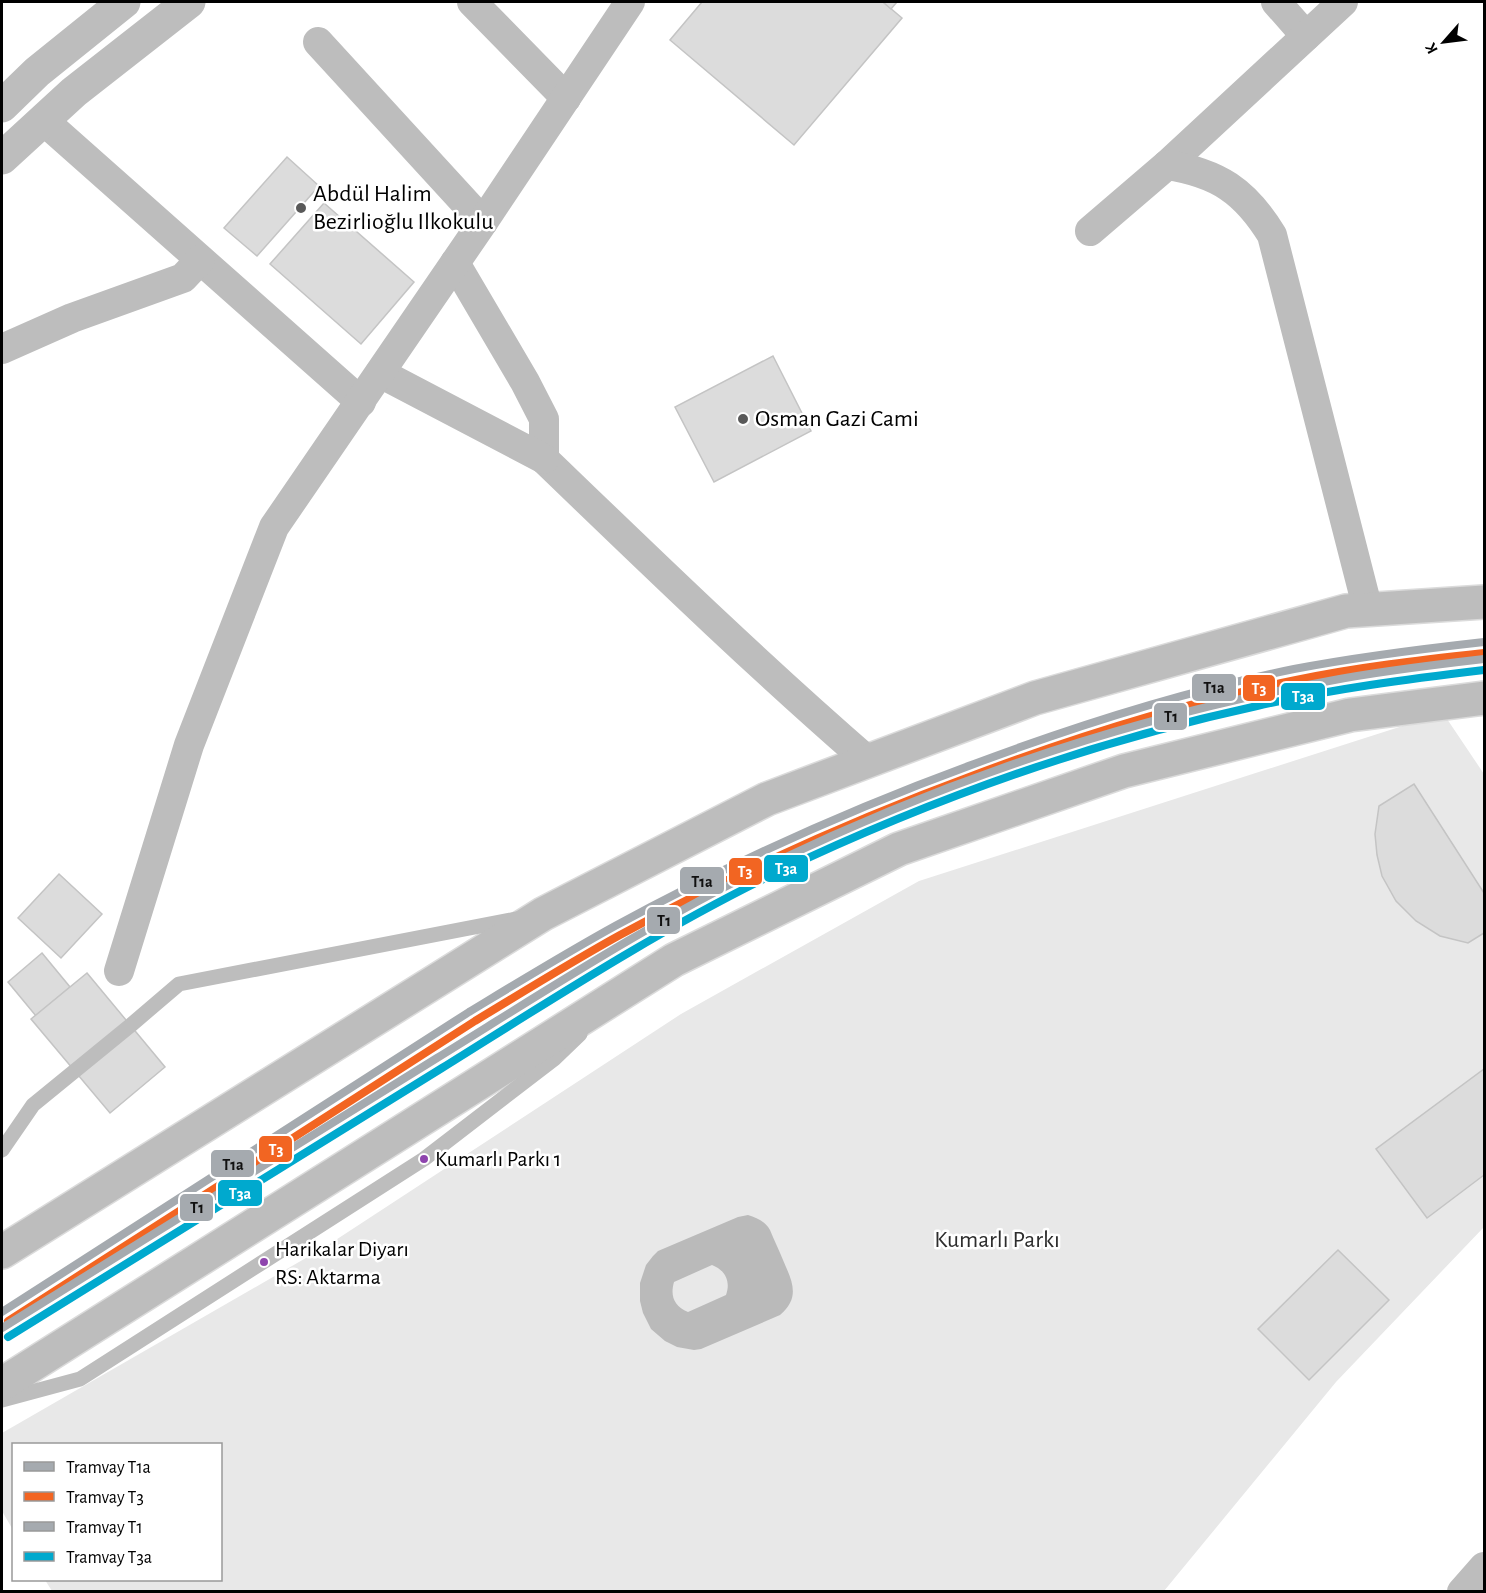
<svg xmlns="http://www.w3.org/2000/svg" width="1486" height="1593" font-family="'Alegreya Sans',sans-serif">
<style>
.green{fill:#e8e8e8}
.water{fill:#bababa;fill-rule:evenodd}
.building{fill:#dcdcdc;stroke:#c4c4c4;stroke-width:1.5}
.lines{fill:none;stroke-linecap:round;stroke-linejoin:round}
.trunk-casing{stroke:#dbdbdb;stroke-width:36}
.service{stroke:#bdbdbd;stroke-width:15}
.minor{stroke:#bdbdbd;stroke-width:30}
.tertiary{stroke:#bdbdbd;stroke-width:33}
.trunk{stroke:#bdbdbd;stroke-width:33}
.tram-1-casing{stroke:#fff;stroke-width:12}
.tram-2-casing{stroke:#fff;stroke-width:12}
.tram-3-casing{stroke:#fff;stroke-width:12}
.tram-4-casing{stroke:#fff;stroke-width:12}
.tram-1{stroke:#a5aaaf;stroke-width:8}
.tram-2{stroke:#f26522;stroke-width:8}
.tram-3{stroke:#a5aaaf;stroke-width:8}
.tram-4{stroke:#00a9ce;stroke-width:8}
.poi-dot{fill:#595959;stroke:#fff;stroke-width:2}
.bus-dot{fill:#8e44ad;stroke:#fff;stroke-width:2}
.labels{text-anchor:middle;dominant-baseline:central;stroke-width:5;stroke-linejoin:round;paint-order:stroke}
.bus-label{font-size:22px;fill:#000;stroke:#fff;text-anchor:start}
.poi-label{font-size:24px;fill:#000;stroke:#fff;text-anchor:start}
.park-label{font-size:24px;fill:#2d2d2d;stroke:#fff}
.line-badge{stroke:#fff;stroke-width:2}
.badge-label{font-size:16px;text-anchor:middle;font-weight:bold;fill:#fff}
.pale-badge-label{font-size:16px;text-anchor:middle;font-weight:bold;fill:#111}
</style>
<rect width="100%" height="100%" fill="#fff"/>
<path class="green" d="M 1443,713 L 1484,774 L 1484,1227 L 1336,1382 L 1164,1591 L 52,1591 L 45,1580 L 220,1580 L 220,1444 L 14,1444 L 13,1530 L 2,1511 L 2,1433 L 325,1247 L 681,1014 L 919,881 Z"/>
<path class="water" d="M 748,1215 C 757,1218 765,1221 770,1230 C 774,1240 779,1250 783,1260 C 792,1281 801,1297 780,1315 L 701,1349 L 694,1350 L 677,1347 L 665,1341 L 651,1329 L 643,1313 L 640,1301 L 640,1283 L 646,1265 L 653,1256 L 658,1251 L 738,1217 ZM 712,1265 C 725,1270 731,1281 726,1295 L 688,1312 C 674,1306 670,1296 674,1282 Z"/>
<g class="building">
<path d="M 702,2 L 883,2 L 902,18 L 794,145 L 670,40 Z"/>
<path d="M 883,2 L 897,2 L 891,9 Z"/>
<path d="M 287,157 L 319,186 L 257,256 L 224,228 Z"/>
<path d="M 324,203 L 414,282 L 361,344 L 270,264 Z"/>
<path d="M 773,356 L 811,431 L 714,482 L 675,407 Z"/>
<path d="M 1414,784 L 1484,893 L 1484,933 L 1468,943 L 1440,936 L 1416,921 L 1396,901 L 1382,876 L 1377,855 L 1375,834 L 1379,806 Z"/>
<path d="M 59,874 L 102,914 L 61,958 L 18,918 Z"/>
<path d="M 42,953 L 70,987 L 36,1016 L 8,982 Z"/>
<path d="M 87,973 L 165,1067 L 110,1113 L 31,1019 Z"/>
<path d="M 1484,1069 L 1484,1175 L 1427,1218 L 1376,1149 Z"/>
<path d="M 1338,1250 L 1389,1300 L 1309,1380 L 1258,1329 Z"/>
</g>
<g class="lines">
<g class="trunk-casing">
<g id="trunk">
<path d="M 2,1252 L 543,914 L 767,799 L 1035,698 L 1346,611 L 1484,602"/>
<path d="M 2,1384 L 674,960 L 899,849 L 1124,771 L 1350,715 L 1484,698"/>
</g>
</g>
<g class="service">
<path d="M 2,1150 L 33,1105 L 131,1025 L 179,984 L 516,919"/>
<path d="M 2,1400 L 80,1379 L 424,1159 L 554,1059 L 580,1034"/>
</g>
<g class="minor">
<path d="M 472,2 L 566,98"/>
<path d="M 1276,2 L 1306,36"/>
<path d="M 318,42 L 483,222"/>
<path d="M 43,120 L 361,402"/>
<path d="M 1167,165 L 1343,2"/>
<path d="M 1090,231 L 1167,165 C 1218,173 1245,191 1272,235 L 1368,610"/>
<path d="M 455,263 L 525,382 L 544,419 L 544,459 C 650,561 756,664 868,761"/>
<path d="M 2,349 L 72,318 L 183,278 L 200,260"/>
<path d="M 380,373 L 544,459"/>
<path d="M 119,971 L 189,745 L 274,527 L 483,222 L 630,2"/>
<path d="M 1462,1592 L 1484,1567"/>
</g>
<g class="tertiary">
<path d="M 2,106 L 37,72 L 124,2"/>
<path d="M 2,158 L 74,92 L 189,2"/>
</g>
<use href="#trunk" class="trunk"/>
<g class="tram-1-casing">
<path id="tram-1" d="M 2,1312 L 469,1012 C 517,983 566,953 615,926 C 731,863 851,809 974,764 C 1078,725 1185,691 1294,669 C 1357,657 1421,649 1484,642"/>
</g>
<g class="tram-2-casing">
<path id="tram-2" d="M 8,1321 L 475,1021 C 523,992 571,962 620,935 C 735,873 855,819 977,774 C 1081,735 1187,702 1296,680 C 1358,667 1421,660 1484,653"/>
</g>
<g class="tram-3-casing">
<path id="tram-3" d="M 2,1328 C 147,1238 292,1148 437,1058 C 547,990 656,919 773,863 C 949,779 1136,716 1329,681 C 1380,671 1432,665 1484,659"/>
</g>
<g class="tram-4-casing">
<path id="tram-4" d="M 8,1337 C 152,1247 297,1158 442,1068 C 551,1000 660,929 776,873 C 929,800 1091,742 1257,706 C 1332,689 1408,679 1484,670"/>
</g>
<use href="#tram-1" class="tram-1"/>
<use href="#tram-2" class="tram-2"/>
<use href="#tram-3" class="tram-3"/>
<use href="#tram-4" class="tram-4"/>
</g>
<g class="poi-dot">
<circle cx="301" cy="208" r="6"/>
<circle cx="743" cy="419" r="6"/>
</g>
<g class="bus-dot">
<circle cx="424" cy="1159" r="5"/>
<circle cx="264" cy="1262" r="5"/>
</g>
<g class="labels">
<g class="bus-label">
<text x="435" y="1159">Kumarlı Parkı 1</text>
<text x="275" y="1249">Harikalar Diyarı<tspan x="275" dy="28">RS: Aktarma</tspan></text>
</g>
<g class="poi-label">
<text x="313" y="194">Abdül Halim<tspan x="313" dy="28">Bezirlioğlu Ilkokulu</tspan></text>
<text x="755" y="419">Osman Gazi Cami</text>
</g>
<g class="park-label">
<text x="997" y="1240">Kumarlı Parkı</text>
</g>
</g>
<g class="line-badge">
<rect x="1191" y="673" width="46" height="29" rx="6" fill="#a5aaaf"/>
<rect x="1242" y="674" width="34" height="28" rx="6" fill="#f26522"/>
<rect x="1280" y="682" width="46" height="29" rx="6" fill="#00a9ce"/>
<rect x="1153" y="702" width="35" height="29" rx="6" fill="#a5aaaf"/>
<rect x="763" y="854" width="46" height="29" rx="6" fill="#00a9ce"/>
<rect x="728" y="857" width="35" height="29" rx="6" fill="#f26522"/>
<rect x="679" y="866" width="46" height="29" rx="6" fill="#a5aaaf"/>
<rect x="646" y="906" width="35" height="29" rx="6" fill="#a5aaaf"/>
<rect x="258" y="1135" width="35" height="28" rx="6" fill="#f26522"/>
<rect x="210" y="1149" width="45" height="29" rx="6" fill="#a5aaaf"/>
<rect x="217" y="1179" width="46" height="28" rx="6" fill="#00a9ce"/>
<rect x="179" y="1193" width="35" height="29" rx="6" fill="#a5aaaf"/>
</g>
<g class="badge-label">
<text x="1259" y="694">T3</text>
<text x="1303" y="702">T3a</text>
<text x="786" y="874">T3a</text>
<text x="745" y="877">T3</text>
<text x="276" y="1155">T3</text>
<text x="240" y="1199">T3a</text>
</g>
<g class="pale-badge-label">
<text x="1214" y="693">T1a</text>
<text x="1171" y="722">T1</text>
<text x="702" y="887">T1a</text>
<text x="664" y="926">T1</text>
<text x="233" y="1170">T1a</text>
<text x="197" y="1213">T1</text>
</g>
<rect width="1486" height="1593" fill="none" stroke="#000000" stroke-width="6"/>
<rect x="12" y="1443" width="210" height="138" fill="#ffffff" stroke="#999999" stroke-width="1.5"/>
<rect x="24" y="1462" width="30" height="9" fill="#a5aaaf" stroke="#999999" stroke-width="1.5"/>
<text x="66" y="1473" font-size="18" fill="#000000">Tramvay T1a</text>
<rect x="24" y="1492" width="30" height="9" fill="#f26522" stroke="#999999" stroke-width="1.5"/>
<text x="66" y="1503" font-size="18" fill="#000000">Tramvay T3</text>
<rect x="24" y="1522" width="30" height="9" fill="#a5aaaf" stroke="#999999" stroke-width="1.5"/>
<text x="66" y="1533" font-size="18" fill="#000000">Tramvay T1</text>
<rect x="24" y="1552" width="30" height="9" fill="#00a9ce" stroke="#999999" stroke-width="1.5"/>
<text x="66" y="1563" font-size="18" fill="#000000">Tramvay T3a</text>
<g transform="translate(1444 42) rotate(242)" stroke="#ffffff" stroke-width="4.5" paint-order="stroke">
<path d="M0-4.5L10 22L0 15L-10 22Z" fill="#000000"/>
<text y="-9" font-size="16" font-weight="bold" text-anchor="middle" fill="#000000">K</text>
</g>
</svg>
